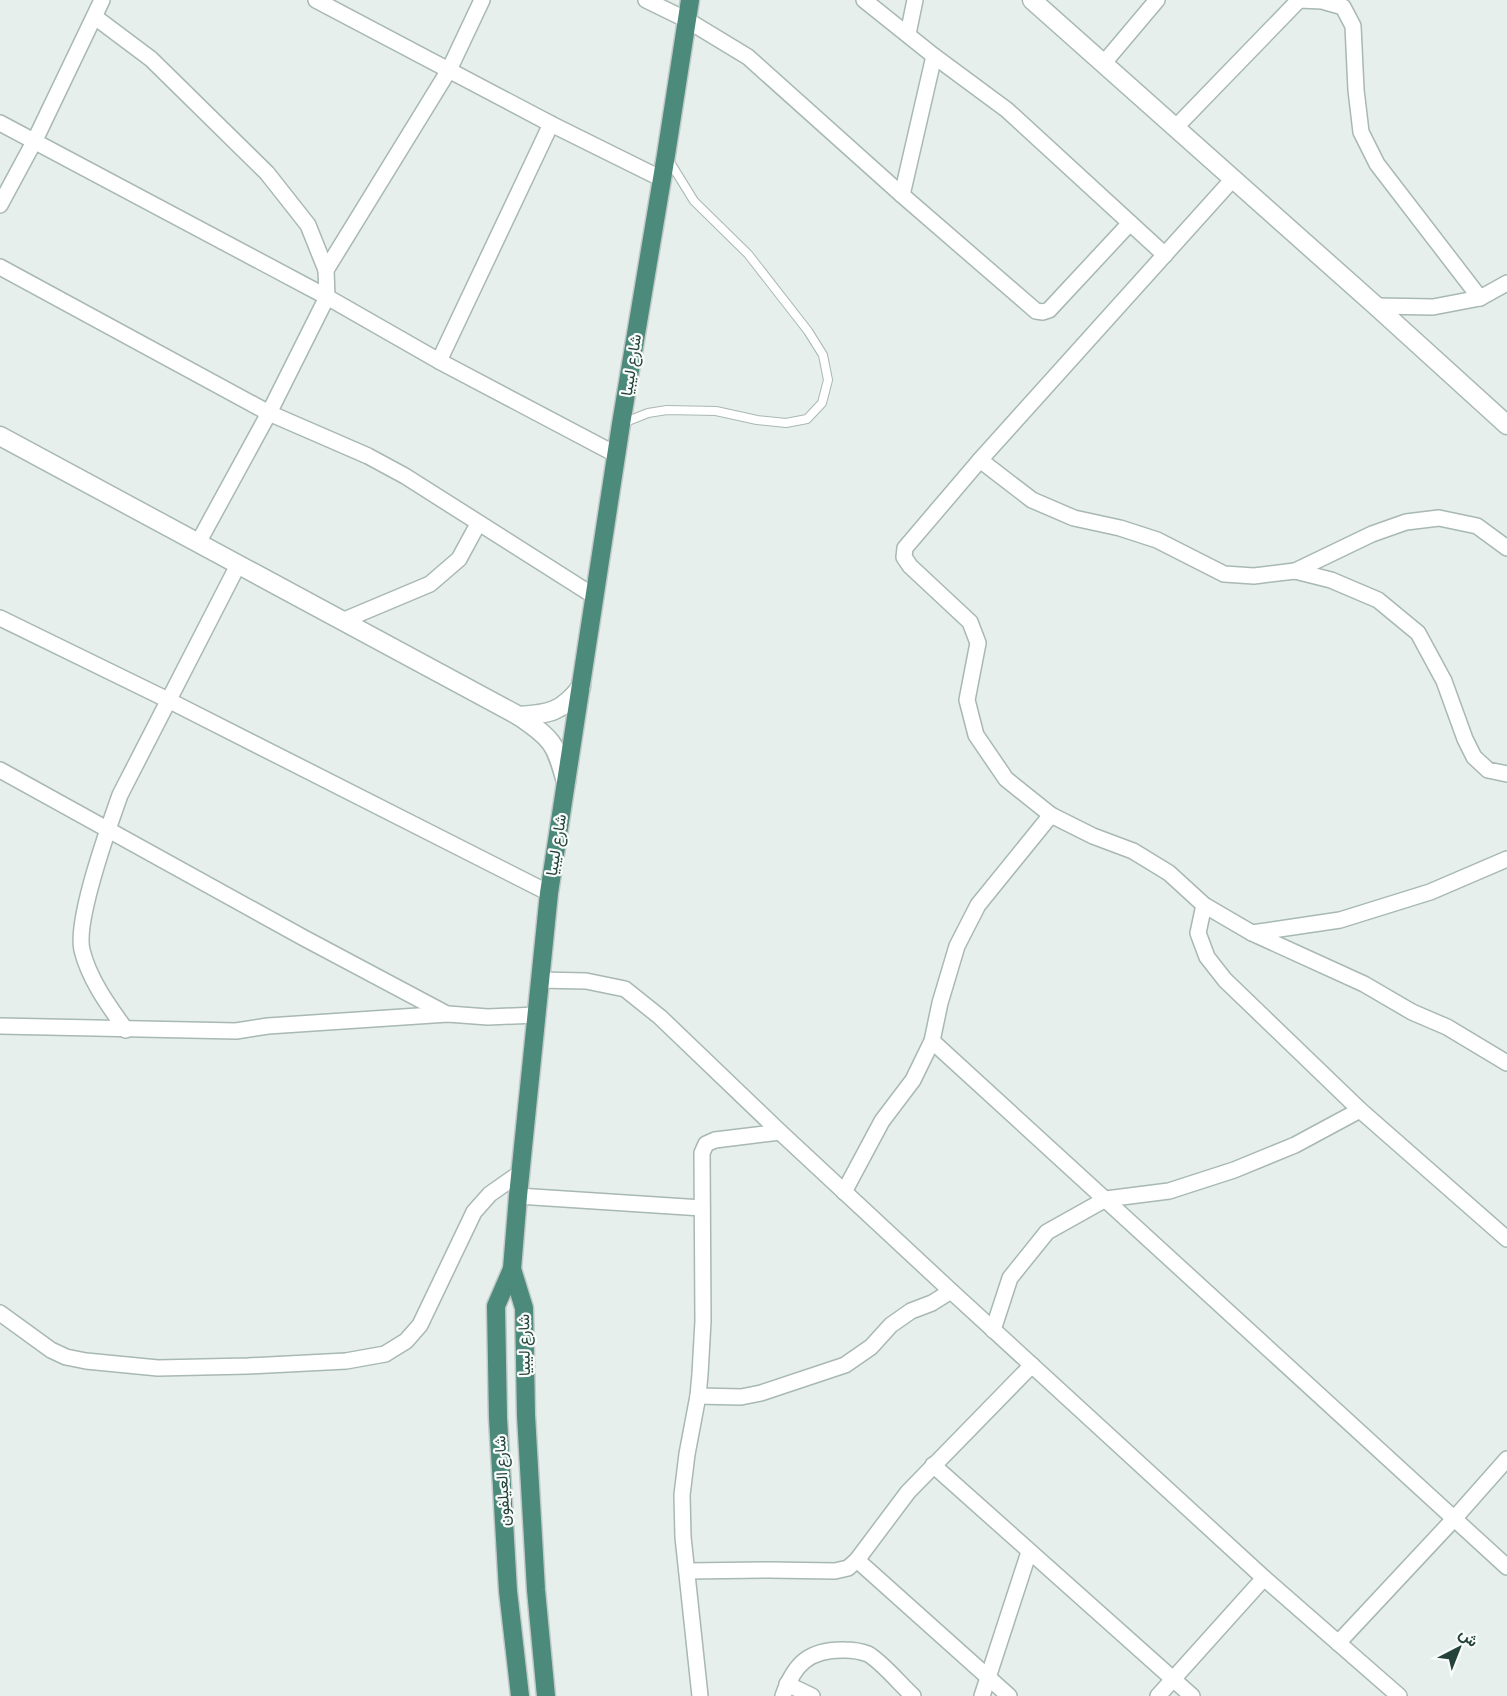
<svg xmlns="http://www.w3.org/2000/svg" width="1507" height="1696" font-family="'Space Grotesk',Vazirmatn,sans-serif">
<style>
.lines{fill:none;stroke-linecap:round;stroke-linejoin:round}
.service-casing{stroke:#a8b8b2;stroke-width:10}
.minor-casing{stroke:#a8b8b2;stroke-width:18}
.tertiary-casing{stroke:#a8b8b2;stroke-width:21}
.trunk-casing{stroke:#c2cac8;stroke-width:21}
.service{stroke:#fff;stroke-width:8}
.minor{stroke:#fff;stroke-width:15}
.tertiary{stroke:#fff;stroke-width:18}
.trunk{stroke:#4c8a7c;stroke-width:18}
.labels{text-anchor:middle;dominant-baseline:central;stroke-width:4.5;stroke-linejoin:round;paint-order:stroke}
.street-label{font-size:16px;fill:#24423a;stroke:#f7fbf9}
</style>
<rect width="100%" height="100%" fill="#e6efeb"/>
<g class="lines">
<g class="service-casing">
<path id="service" d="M 623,423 L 648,413 L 667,410 L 716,411 L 757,420 L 786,423 L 807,419 L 822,403 L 828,380 L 823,355 L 808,331 L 748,254 L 694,201 L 668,159"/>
</g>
<g class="minor-casing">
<g id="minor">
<path d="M 316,0 L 551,124 L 662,179"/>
<path d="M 646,0 L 687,20 L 748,57 L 902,195 L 1036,311 L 1043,312 L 1049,310 L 1130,223"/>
<path d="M 864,0 L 934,56 L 1007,110 L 1165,255"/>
<path d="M 1299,0 L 1322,1 L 1343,7 L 1353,26 L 1356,90 L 1361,132 L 1377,164 L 1480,298"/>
<path d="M 95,17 L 151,59 L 267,173 L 308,225 L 326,270 L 327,297 L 269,413 L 198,543"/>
<path d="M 908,34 L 915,0"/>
<path d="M 1103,64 L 1157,0"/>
<path d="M 0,123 L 327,297 L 439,361 L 617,455"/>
<path d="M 1175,128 L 1299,0"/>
<path d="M 1232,180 L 980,460 L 905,548 L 904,557 L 910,566 L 970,622 L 978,643 L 967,700 L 976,735 L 1006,779 L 1051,815 L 1093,836 L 1133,851 L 1169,873 L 1204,905 L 1252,933 L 1364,984 L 1412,1012 L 1447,1027 L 1507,1063"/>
<path d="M 902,195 L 934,56"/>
<path d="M 0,205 L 35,140 L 102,0"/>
<path d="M 0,267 L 269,413 L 368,456 L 405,476 L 594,596"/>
<path d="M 326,270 L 449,70 L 482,0"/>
<path d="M 1376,306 L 1433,307 L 1480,298 L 1507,283"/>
<path d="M 439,361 L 551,124"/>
<path d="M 980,460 L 1032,500 L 1074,518 L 1120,528 L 1157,540 L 1224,574 L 1254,576 L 1295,571 L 1372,534 L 1406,522 L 1439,518 L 1477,526 L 1507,548"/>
<path d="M 1295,571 L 1331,580 L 1378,600 L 1418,633 L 1444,681 L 1465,739 L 1474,757 L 1488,770 L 1507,774"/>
<path d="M 0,618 L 168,700 L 549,893"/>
<path d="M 342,621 L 430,584 L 459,559 L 478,524"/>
<path d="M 0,770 L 304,938 L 445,1013"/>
<path d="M 1204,905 L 1198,933 L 1207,957 L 1225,980 L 1360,1110 L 1507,1239"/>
<path d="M 1252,933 L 1340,920 L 1430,892 L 1507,859"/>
<path d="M 539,980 L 586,981 L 625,989 L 660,1017 L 780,1132 L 951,1291 L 1264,1578 L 1399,1696"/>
<path d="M 0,1026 L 236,1031 L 268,1026 L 448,1014 L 488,1017 L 536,1015"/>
<path d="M 126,1030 C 108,1005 89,979 82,950 C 75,920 109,826 120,795 L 238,565"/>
<path d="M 932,1041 L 1507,1567"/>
<path d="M 844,1192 L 882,1121 L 913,1080 L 932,1041 L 940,1003 L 957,946 L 978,905 L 1051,815"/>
<path d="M 518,1196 L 702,1208"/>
<path d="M 0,1313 L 51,1350 L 66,1357 L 86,1361 L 158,1368 L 248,1366 L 346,1361 L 385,1354 L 406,1341 L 420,1325 L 474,1212 L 490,1194 L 520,1173"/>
<path d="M 993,1330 L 1010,1278 L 1047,1232 L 1106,1199 L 1169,1191 L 1234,1170 L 1295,1145 L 1360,1110"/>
<path d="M 698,1396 L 741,1397 L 761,1393 L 845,1365 L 871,1347 L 891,1325 L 911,1311 L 932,1303 L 951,1291"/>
<path d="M 933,1465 L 1192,1696"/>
<path d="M 857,1560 L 1009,1696"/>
<path d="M 687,1571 L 769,1570 L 835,1571 L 848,1568 L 857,1560 L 908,1492 L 1032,1365"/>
<path d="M 1338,1643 L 1453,1520 L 1507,1459"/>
<path d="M 787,1684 L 812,1696"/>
<path d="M 700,1696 L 683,1537 L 682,1495 L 687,1454 L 698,1396 L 700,1374 L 703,1321 L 702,1153 L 706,1144 L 715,1140 L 780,1132"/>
<path d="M 783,1696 C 794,1664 809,1649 845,1650 C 853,1650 860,1651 868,1654 C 881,1661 901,1685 913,1696"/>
<path d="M 982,1696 L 1029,1552"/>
<path d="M 1158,1696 L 1264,1578"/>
</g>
</g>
<g class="tertiary-casing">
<g id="tertiary">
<path d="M 1032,0 L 1376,306 L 1507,425"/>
<path d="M 0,436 L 519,716 C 553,740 555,742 566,782"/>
<path d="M 519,716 C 549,714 562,712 581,687"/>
</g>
</g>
<g class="trunk-casing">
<g id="trunk">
<path d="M 512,1269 L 496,1306 L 498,1418 L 508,1591 L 520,1696"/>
<path d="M 546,1696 L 536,1590 L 526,1415 L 524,1308 L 512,1269 L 518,1196 L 549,893 L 621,424 L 666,155 L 690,0"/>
</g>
</g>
<use href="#service" class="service"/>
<use href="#minor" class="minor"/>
<use href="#tertiary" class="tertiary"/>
<use href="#trunk" class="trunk"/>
</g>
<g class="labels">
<g class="street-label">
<text transform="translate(631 365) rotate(-81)">شارع ليبيا</text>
<text transform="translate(556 845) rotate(-81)">شارع ليبيا</text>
<text transform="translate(524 1345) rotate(-91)">شارع ليبيا</text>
<text transform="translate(502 1481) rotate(-93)">شارع العيلفون</text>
</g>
</g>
<g transform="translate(1459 1648) rotate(42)" stroke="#f7fbf9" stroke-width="4.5" paint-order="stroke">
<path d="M0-4.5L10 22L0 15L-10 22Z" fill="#24423a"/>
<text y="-9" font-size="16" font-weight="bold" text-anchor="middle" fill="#24423a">ش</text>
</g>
</svg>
